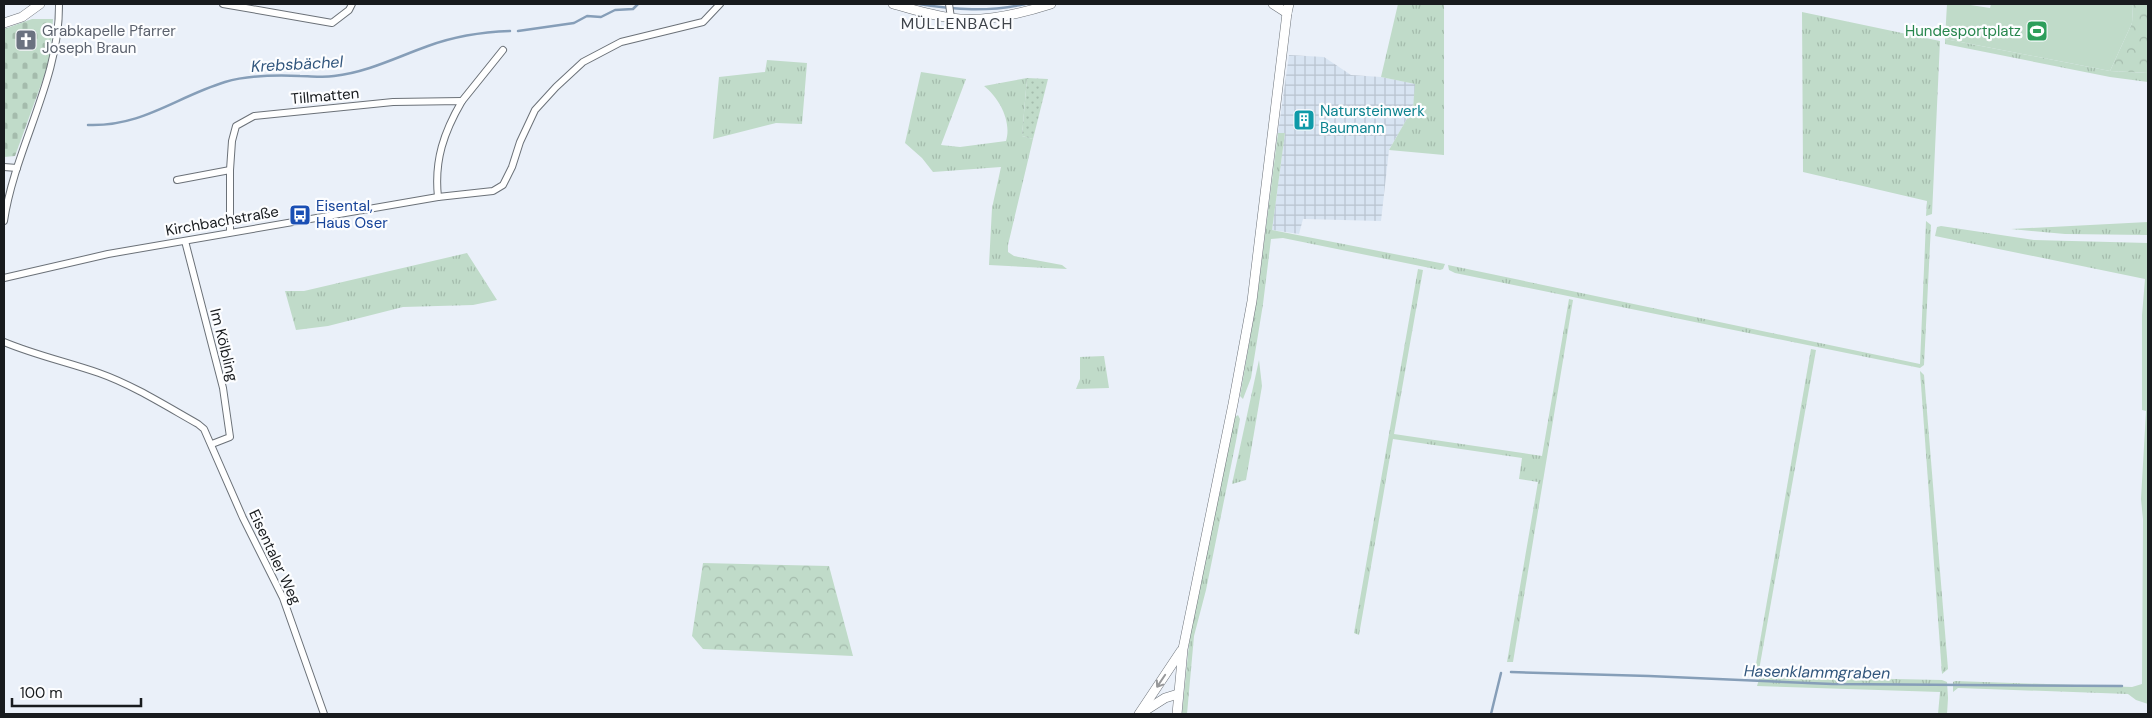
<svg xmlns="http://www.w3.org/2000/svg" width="2152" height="718" font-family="'DM Sans',sans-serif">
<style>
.industrial{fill:url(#industrial-grid)}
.grass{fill:url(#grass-tufts)}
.forest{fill:url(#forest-crowns)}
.cemetery{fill:url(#cemetery-stones)}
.garden{fill:url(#garden-dots)}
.pitch{fill:#c0dbc9}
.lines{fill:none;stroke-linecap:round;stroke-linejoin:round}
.stream{stroke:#869eb8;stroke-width:2.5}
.minor-casing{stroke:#6b7178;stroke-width:8}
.tertiary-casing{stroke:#6b7178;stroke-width:10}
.secondary-casing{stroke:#6b7178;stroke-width:10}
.minor{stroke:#fff;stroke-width:6}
.tertiary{stroke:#fff;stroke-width:9}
.secondary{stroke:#fff;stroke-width:9}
.oneway{stroke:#97989a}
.labels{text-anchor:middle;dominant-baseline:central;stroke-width:4.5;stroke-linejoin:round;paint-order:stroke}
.worship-label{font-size:15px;fill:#5b616d;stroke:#fcfdff;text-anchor:start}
.leisure-label{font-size:15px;fill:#27864d;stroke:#fcfdff;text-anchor:end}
.street-label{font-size:15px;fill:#181b1e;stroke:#fcfdff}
.culture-label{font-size:15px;fill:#0d838f;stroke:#fcfdff;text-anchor:start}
.transit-label{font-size:15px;fill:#164399;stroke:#fcfdff;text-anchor:start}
.neighbourhood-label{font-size:16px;letter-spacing:1px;fill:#3f444b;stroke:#fcfdff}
.water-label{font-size:16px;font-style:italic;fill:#31567d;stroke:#fcfdff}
</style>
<defs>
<pattern id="industrial-grid" width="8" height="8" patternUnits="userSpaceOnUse" patternTransform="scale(1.25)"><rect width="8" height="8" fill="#d8e4f2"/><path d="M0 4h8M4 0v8" fill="none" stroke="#b9c3cf"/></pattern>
<pattern id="grass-tufts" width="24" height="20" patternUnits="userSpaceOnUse" patternTransform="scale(1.25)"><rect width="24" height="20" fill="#c0dbc9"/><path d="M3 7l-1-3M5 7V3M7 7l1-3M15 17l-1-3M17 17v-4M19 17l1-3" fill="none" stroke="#a4bbac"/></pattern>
<pattern id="forest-crowns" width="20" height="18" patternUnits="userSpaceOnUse" patternTransform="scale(1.25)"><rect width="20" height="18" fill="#c0dbc9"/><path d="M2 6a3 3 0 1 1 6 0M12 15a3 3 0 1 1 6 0" fill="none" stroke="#a4bbac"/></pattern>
<pattern id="cemetery-stones" width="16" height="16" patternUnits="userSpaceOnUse" patternTransform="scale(1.25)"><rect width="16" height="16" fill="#c0dbc9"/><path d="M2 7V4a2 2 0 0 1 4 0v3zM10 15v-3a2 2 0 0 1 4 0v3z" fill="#a4bbac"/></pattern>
<pattern id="garden-dots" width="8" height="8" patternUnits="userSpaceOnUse" patternTransform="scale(1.25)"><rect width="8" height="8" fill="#c0dbc9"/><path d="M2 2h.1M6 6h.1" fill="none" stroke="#a4bbac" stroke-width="1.8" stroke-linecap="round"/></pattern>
</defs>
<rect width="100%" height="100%" fill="#eaf0f9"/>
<path class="industrial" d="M 1289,55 L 1324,57 L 1351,75 L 1381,77 L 1416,84 L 1413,108 L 1389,150 L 1381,221 L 1303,219 L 1299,234 L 1272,230 L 1285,133 L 1278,133 Z"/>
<g class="grass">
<path d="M 1398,4 L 1444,4 L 1444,155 L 1389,150 L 1413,108 L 1415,84 L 1381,77 Z"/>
<path d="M 1802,12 L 1940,41 L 1932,214 L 1926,216 L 1927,201 L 1803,172 Z"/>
<path d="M 1945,39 L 2110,71 L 2148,73 L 2148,82 L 2110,77 L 1945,44 Z"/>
<path d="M 767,60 L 807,63 L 802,124 L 776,123 L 713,139 L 719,77 L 765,72 Z"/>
<path d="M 921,72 L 966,79 L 941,145 L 960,147 L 1006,141 C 1012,121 999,98 984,86 L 1027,78 L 1022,136 L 1033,139 L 1008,245 L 1008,252 L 1014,256 L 1062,265 L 1067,269 L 989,265 L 992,208 L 1001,167 L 933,172 L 922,158 L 905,143 Z"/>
<path d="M 1278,133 L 1285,133 L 1272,230 L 1445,264 L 1443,269 L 1440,270 L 1283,238 L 1271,239 L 1263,304 L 1251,378 L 1243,399 L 1240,396 L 1257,298 Z"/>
<path d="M 1926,221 L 1931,225 L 1924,365 L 1920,368 L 1455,273 L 1449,270 L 1448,265 L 1920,364 Z"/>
<path d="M 2148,222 L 2148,235 L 2065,234 L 2011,229 Z"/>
<path d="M 1941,226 L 2034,240 L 2148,243 L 2148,704 L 2136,700 L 2128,694 L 1958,688 L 1953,692 L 1953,682 L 1955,681 L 2132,687 L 2142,684 L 2143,519 L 2141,499 L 2146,411 L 2142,410 L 2142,315 L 2145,279 L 1935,236 L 1937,227 Z"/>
<path d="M 467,253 L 497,300 L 473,305 L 403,307 L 328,326 L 296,330 L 285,291 L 304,291 Z"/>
<path d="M 1418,269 L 1423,270 L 1394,434 L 1542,456 L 1569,299 L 1573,300 L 1513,662 L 1507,662 L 1538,482 L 1519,479 L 1522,458 L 1393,439 L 1359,635 L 1354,633 Z"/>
<path d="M 1811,349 L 1816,350 L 1759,670 L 1755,670 Z"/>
<path d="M 1104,356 L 1109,388 L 1076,389 L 1080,379 L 1080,357 Z"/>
<path d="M 1259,360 L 1262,386 L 1246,480 L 1232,484 Z"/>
<path d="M 1920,371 L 1924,375 L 1948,669 L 1942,674 Z"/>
<path d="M 1238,415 L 1240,419 L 1236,441 L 1206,590 L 1194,636 L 1187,714 L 1182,714 L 1190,634 L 1235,417 Z"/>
<path d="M 1760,676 L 1942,680 L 1947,682 L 1948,698 L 1947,714 L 1938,714 L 1940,692 L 1757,686 Z"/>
</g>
<g class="forest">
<path d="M 2133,4 L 2148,4 L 2148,73 L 2110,71 L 2132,23 Z"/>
<path d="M 703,563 L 829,566 L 853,656 L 703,649 L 692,636 Z"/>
</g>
<path class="cemetery" d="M 32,19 L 53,19 L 50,60 L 15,156 L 4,157 L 4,29 Z"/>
<path class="garden" d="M 1027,78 L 1048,79 L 1033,139 L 1022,136 Z"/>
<path class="pitch" d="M 1947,4 L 1964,4 L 1990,8 L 1991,4 L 2133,4 L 2132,23 L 2110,71 L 1945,39 Z"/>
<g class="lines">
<g class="stream">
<path d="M 919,4 C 956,10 988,12 1025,4"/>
<path d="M 518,31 L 574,23 L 587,16 L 601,17 L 615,10 L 633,9 L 638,4"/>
<path d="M 88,125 C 142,127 176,97 225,82 C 248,75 275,75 300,76 C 311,76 323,78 334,76 C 368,72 397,57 428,46 C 455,36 482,32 510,31"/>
<path d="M 1511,672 L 1649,676 L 1832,684 L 2122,686"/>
<path d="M 1491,714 L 1501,673"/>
</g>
<g class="minor-casing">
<g id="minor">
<path d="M 223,4 L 332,23 L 349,10 L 352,4"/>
<path d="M 949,4 L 951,18"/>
<path d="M 462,101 L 503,50"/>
<path d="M 4,167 L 17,168"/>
<path d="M 177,180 L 230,170"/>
<path d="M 4,221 C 15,147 60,80 59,4"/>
<path d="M 230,232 L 230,170 L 232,141 L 236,126 L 254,116 L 393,102 L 462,101 C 444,132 434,160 438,197"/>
<path d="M 185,241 L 223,388 L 230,437 L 212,444"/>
<path d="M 4,278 L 108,254 L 438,197 L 493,191 L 503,185 L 512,167 L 520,142 L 535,110 L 556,87 L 583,62 L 621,42 L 703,22 L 720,4"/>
<path d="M 4,342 C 35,355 67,362 99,373 C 133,385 166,406 198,424 L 204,429 L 243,518 L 283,598 L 324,714"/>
</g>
</g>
<g class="tertiary-casing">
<g id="tertiary">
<path d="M 1143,712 L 1165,698 L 1178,694"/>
<path d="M 1139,714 L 1181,651"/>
<path d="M 1177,714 L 1183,649 L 1233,404 L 1252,301 L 1287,13"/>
</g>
</g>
<g class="secondary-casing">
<g id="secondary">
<path d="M 893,4 C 912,9 931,15 951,18 C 983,23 1020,14 1051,4"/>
<path d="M 1273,4 L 1287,13 L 1289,4"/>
<path d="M 4,23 L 22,17 L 40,4"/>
</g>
</g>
<use href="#minor" class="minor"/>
<use href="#tertiary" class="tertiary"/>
<use href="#secondary" class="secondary"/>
</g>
<defs><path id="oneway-shaft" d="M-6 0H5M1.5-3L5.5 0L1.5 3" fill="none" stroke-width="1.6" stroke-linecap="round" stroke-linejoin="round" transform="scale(1.25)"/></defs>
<use class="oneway" href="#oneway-shaft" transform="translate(1161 681) rotate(124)"/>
<defs>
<g id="stadium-square" transform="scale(1.125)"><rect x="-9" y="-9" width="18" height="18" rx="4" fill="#2e9e5b" stroke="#fcfdff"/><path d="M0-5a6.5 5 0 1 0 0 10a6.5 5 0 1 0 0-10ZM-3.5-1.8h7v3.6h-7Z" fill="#fff"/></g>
<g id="church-square" transform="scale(1.125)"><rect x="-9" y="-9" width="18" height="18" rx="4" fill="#6b7280" stroke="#fcfdff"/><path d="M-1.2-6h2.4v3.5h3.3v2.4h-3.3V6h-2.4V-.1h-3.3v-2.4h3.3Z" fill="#fff"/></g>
<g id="building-square" transform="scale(1.125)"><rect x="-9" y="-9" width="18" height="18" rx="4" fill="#0f9aa8" stroke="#fcfdff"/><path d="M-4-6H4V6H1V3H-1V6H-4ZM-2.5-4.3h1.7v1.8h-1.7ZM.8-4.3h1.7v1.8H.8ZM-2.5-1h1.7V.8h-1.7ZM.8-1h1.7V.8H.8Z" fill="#fff"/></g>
<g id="bus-square" transform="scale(1.125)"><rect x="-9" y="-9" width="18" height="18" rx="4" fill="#1a4fb4" stroke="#fcfdff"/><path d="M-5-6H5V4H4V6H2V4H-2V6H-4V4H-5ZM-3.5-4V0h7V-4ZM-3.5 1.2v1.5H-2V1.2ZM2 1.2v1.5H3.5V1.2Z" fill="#fff"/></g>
</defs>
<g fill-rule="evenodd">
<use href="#stadium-square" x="2037" y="31"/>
<use href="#church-square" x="26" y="40"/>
<use href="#building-square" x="1304" y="120"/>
<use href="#bus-square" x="300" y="215"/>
</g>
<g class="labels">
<g class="worship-label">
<text x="42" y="31">Grabkapelle Pfarrer<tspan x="42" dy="17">Joseph Braun</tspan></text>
</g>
<g class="leisure-label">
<text x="2021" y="31">Hundesportplatz</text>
</g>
<g class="street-label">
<text transform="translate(325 96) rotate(-5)">Tillmatten</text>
<text transform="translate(222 221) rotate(-10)">Kirchbachstraße</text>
<text transform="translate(224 345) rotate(76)">Im Kölbling</text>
<text transform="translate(275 557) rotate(65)">Eisentaler Weg</text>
</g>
<g class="culture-label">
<text x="1320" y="111">Natursteinwerk<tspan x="1320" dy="17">Baumann</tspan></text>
</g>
<g class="transit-label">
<text x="316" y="206">Eisental,<tspan x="316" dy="17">Haus Oser</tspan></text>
</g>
<g class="neighbourhood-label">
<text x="957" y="23">MÜLLENBACH</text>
</g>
<g class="water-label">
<text transform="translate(297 64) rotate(-3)">Krebsbächel</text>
<text transform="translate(1817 672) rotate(1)">Hasenklammgraben</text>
</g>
</g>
<rect width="2152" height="718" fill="none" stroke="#181b1e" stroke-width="10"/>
<path d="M12 698v8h129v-8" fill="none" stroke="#181b1e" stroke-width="2.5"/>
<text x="20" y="698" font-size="15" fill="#181b1e" stroke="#fcfdff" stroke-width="4" paint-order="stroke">100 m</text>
</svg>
